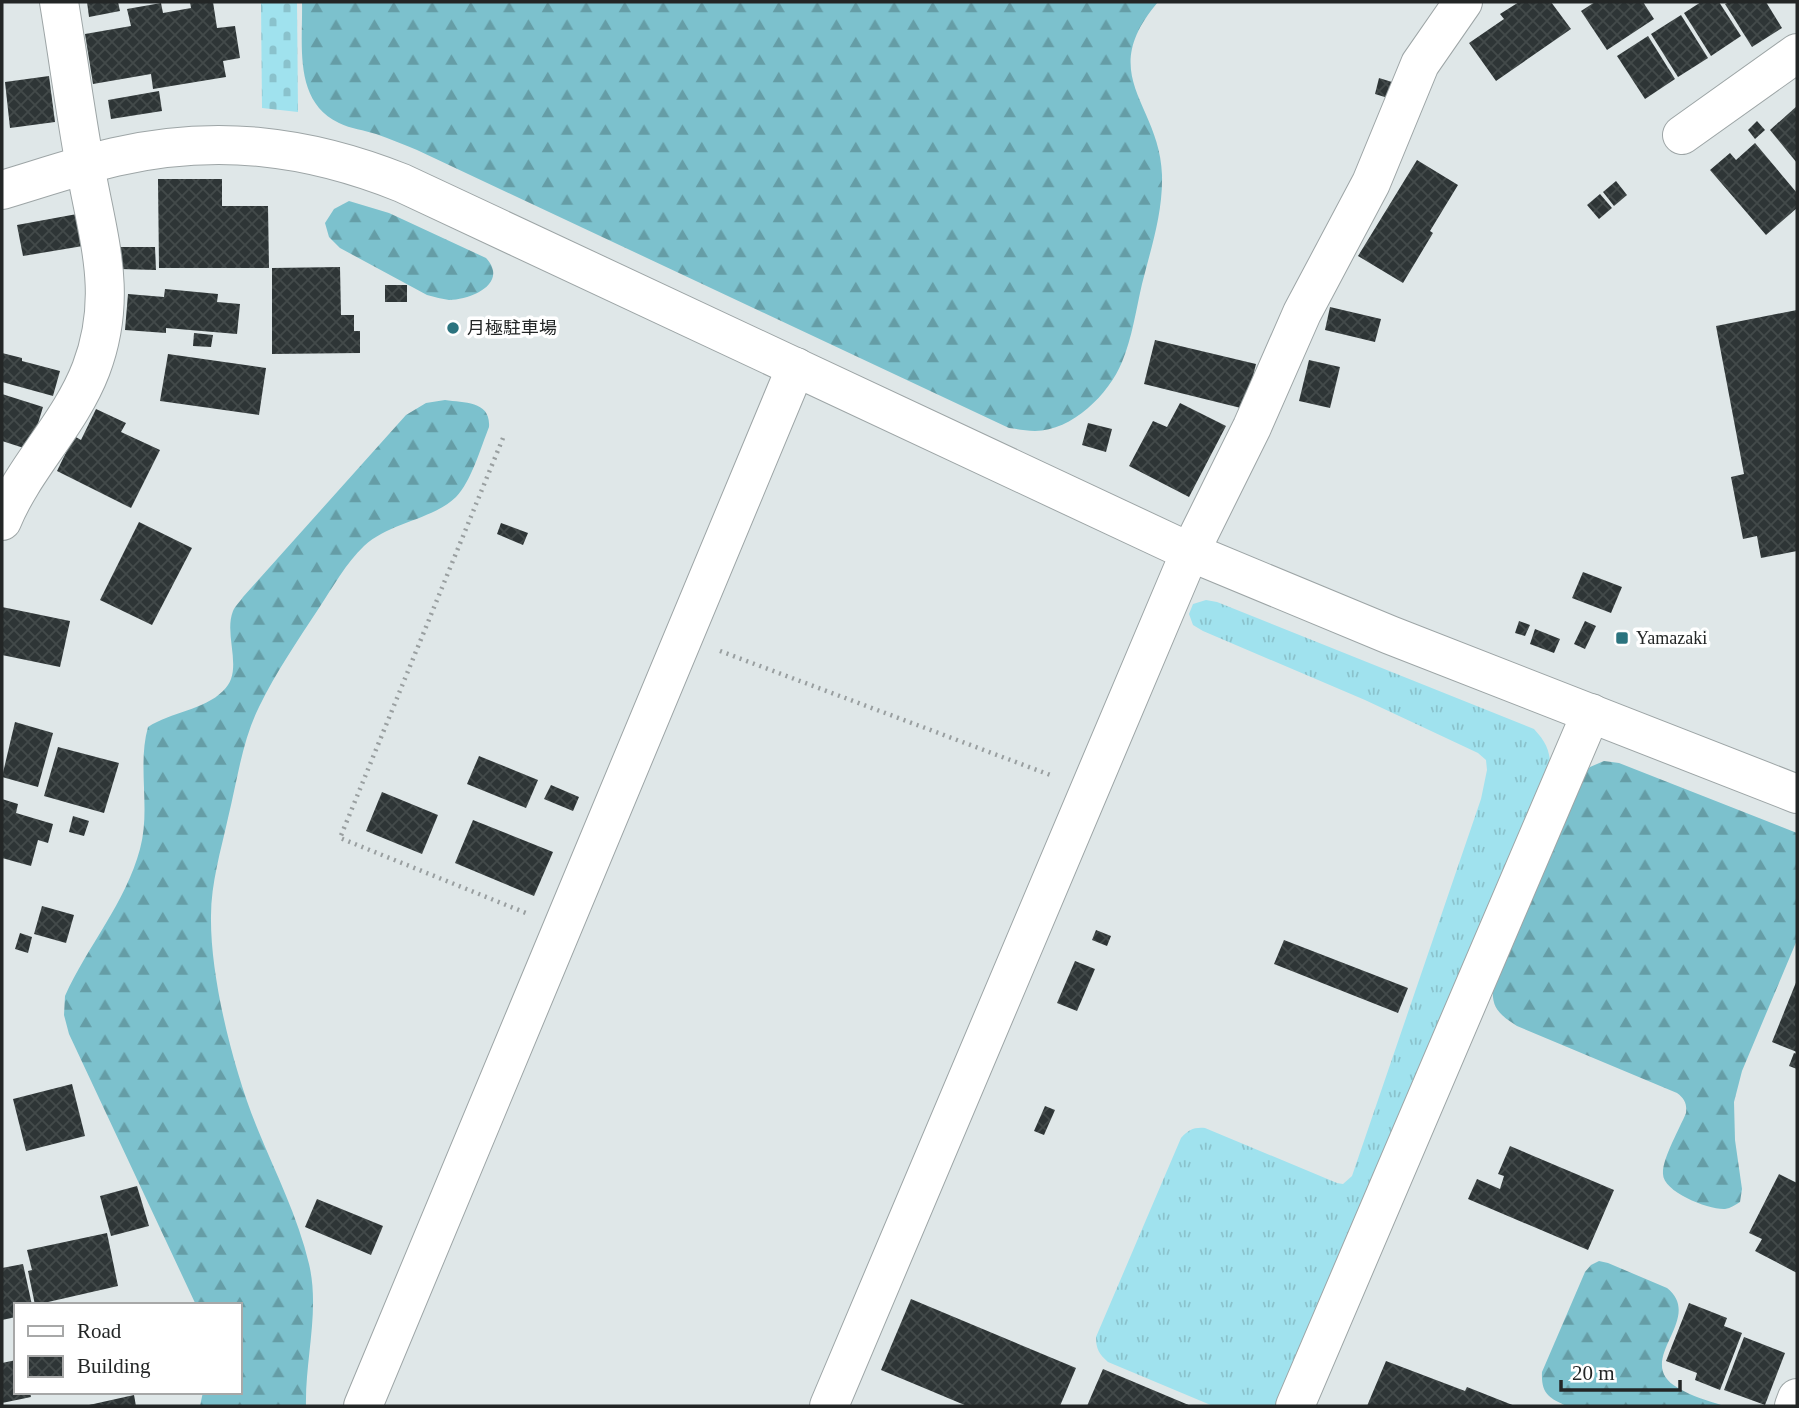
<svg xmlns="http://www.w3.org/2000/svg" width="1799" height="1408" font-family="'Times New Roman','Noto Sans JP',serif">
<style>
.grass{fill:url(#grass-tufts)}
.forest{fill:url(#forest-firs)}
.cemetery{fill:url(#cemetery-stones)}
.building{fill:url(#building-cross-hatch)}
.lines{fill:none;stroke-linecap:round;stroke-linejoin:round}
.street-casing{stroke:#9da5a6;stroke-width:40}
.secondary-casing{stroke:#9da5a6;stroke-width:40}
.primary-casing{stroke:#9da5a6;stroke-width:40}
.path{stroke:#999fa0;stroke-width:4.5;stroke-dasharray:2 5;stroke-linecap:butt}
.street{stroke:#fff;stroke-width:38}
.secondary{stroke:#fff;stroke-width:38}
.primary{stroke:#fff;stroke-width:38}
.poi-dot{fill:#2b737e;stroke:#fff;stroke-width:2.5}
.labels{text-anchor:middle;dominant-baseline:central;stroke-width:7;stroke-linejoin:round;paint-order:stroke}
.poi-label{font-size:18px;fill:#232626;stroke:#fff;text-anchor:start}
</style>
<defs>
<pattern id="grass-tufts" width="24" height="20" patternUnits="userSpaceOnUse" patternTransform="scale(1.75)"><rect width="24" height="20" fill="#a0e2ee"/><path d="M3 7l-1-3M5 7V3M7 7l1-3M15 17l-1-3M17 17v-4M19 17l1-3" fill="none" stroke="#8ac2cc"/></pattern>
<pattern id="forest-firs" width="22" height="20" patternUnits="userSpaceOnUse" patternTransform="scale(1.75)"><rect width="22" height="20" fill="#7cc1cd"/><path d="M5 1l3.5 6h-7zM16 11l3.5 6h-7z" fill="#659da6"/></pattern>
<pattern id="cemetery-stones" width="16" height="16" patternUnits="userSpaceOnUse" patternTransform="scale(1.75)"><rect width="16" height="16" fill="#a0e2ee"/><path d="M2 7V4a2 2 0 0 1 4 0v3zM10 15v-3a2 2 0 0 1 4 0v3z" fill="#8ac2cc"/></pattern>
<pattern id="building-cross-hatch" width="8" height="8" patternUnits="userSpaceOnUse" patternTransform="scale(1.75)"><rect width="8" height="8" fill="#2e3536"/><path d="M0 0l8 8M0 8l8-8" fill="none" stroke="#434a4a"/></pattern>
</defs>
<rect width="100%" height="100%" fill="#dfe7e8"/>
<path class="grass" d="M 1206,600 L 1217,602 L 1534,729 C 1547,743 1551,753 1550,771 L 1279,1406 L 1213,1406 L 1108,1362 C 1099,1354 1096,1349 1096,1337 L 1181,1138 C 1188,1130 1194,1127 1205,1128 L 1337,1183 L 1343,1184 L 1352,1176 L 1481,799 L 1487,770 L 1486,760 L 1478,753 L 1365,700 L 1203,631 L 1193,625 L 1189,614 L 1193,604 Z"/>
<g class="forest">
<path d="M 302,2 L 1158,2 C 1095,76 1160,103 1162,175 C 1163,213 1151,248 1142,284 C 1136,310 1132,338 1122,362 C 1109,394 1072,431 1035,431 C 1026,431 1017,429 1009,428 L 417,150 C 403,144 390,139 376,134 C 364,130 351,129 339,123 C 293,101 303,45 302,2 Z"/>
<path d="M 349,201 L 389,213 L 486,258 C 509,283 472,300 449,300 C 442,299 435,297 427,295 L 340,248 L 329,237 L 325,223 L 334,209 Z"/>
<path d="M 445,400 C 465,403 491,401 489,427 C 481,447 471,482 456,497 C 432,520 390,522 364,546 C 346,563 333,587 319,608 C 298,640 276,672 259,707 C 242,741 237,782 228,818 C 221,850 211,883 211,916 C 210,978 234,1072 258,1130 C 276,1174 298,1217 309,1264 C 320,1310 305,1359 306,1406 L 200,1406 L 203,1392 L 240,1392 L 240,1305 L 196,1305 L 69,1034 L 64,1015 L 65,996 C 87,947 126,902 140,849 C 151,809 137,766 148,727 C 171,712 204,710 223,691 C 245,671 223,636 233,611 C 235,606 240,602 243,597 L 406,415 L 426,403 Z"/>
<path d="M 1604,761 L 1619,763 L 1797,833 L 1797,940 L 1742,1071 L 1734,1102 L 1735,1140 L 1742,1189 L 1740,1202 C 1735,1205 1731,1208 1725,1209 C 1709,1210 1663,1192 1663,1174 C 1662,1159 1680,1128 1686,1113 C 1687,1104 1685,1099 1677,1093 L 1517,1026 C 1495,1012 1490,1005 1494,978 L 1579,781 L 1590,767 Z"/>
<path d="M 1599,1261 L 1608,1263 L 1667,1288 C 1706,1319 1631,1361 1678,1388 C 1691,1396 1709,1401 1724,1406 L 1567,1406 C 1549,1398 1541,1394 1542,1372 L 1585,1272 L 1591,1265 Z"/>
</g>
<path class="cemetery" d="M 261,2 L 297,2 L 298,112 L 262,108 Z"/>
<g class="building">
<path d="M 87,2 L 118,2 L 120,11 L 89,17 Z"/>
<path d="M 190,2 L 213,2 L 217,28 L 235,26 L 240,58 L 223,61 L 226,77 L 153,89 L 151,74 L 93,84 L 85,34 L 131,26 L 127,9 L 161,3 L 163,13 L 191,8 Z"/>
<path d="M 1519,2 L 1551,2 L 1571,29 L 1496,81 L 1469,43 L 1504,19 L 1500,14 Z"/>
<path d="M 1595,2 L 1643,2 L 1654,19 L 1607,50 L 1581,11 Z"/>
<path d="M 1701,2 L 1719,2 L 1741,36 L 1711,56 L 1684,13 Z"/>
<path d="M 1729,2 L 1766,2 L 1782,28 L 1752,47 L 1725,4 Z"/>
<path d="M 1681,15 L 1708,58 L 1678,77 L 1651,34 Z"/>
<path d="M 1648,36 L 1675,79 L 1645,99 L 1617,56 Z"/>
<path d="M 49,76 L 55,122 L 10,128 L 5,82 Z"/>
<path d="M 1379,78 L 1392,82 L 1388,98 L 1375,94 Z"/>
<path d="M 159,91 L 162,111 L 111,119 L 108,100 Z"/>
<path d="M 1797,106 L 1797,163 L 1770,130 Z"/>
<path d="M 1757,121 L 1765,130 L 1755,139 L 1748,130 Z"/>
<path d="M 1755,143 L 1797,193 L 1797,208 L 1766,235 L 1710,170 L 1730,153 L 1736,160 Z"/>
<path d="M 1417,160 L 1458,185 L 1430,231 L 1433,233 L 1403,283 L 1358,256 Z"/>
<path d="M 158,179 L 222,179 L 222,206 L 268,206 L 269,268 L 159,268 Z"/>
<path d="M 1616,181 L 1627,195 L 1614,206 L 1603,192 Z"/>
<path d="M 1600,194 L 1612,208 L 1599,219 L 1587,205 Z"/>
<path d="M 77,214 L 83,246 L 23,256 L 17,225 Z"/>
<path d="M 120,247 L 155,247 L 156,270 L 120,269 Z"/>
<path d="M 340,267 L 341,315 L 354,315 L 354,331 L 360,331 L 360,353 L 272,354 L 272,268 Z"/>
<rect x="385" y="285" width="22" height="17"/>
<path d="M 165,289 L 218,294 L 217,302 L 240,304 L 237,334 L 166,328 L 166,333 L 125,330 L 128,294 L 164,297 Z"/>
<path d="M 1330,307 L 1381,319 L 1375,342 L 1325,330 Z"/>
<path d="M 1797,310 L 1797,551 L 1761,558 L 1757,536 L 1743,539 L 1731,477 L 1744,474 L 1716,326 Z"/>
<path d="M 194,333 L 213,335 L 211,347 L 193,346 Z"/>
<path d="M 1155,340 L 1256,364 L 1245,409 L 1144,384 Z"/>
<path d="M 2,353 L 22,358 L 22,361 L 60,371 L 53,396 L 2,382 Z"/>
<path d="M 168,354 L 266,368 L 259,415 L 160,401 Z"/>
<path d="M 1309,360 L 1340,367 L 1330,408 L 1299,401 Z"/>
<path d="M 2,394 L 43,407 L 30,450 L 2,441 Z"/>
<path d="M 1180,403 L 1226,426 L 1189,497 L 1129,466 L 1153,421 L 1167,427 Z"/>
<path d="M 96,409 L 126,423 L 121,432 L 160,450 L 131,508 L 57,471 L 74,436 L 81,440 Z"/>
<path d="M 1088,423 L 1112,429 L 1106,452 L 1082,445 Z"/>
<path d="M 139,522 L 192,548 L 152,625 L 100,600 Z"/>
<path d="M 501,523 L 528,533 L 523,545 L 497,534 Z"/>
<path d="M 1583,572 L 1622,587 L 1611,613 L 1572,598 Z"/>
<path d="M 2,607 L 70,621 L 60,667 L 2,655 Z"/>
<path d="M 1519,621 L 1530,625 L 1525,636 L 1515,633 Z"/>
<path d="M 1585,621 L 1596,626 L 1585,649 L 1574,644 Z"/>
<path d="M 1535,629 L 1560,639 L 1554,653 L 1530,644 Z"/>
<path d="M 15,722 L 53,733 L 38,787 L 2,777 Z"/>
<path d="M 58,747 L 119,763 L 104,813 L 44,796 Z"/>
<path d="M 479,756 L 538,780 L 526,808 L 467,784 Z"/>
<path d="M 551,785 L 579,797 L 573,811 L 544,799 Z"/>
<path d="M 382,792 L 438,815 L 422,854 L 366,831 Z"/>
<path d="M 2,799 L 18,804 L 16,813 L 53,824 L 48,843 L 38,840 L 31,866 L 2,858 Z"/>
<path d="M 73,816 L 89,821 L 84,836 L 69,832 Z"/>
<path d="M 473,820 L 553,852 L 534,896 L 455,863 Z"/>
<path d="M 42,906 L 74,915 L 66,943 L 34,934 Z"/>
<path d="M 1096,930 L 1111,936 L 1107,946 L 1092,940 Z"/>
<path d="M 20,933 L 32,937 L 28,953 L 15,949 Z"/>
<path d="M 1284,940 L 1408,988 L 1398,1013 L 1274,964 Z"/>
<path d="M 1075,961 L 1095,969 L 1077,1011 L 1057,1003 Z"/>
<path d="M 1797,980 L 1797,1052 L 1772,1042 Z"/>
<path d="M 1794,1053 L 1797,1054 L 1797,1069 L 1789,1066 Z"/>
<path d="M 72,1084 L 85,1136 L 26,1151 L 13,1099 Z"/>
<path d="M 1045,1106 L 1055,1110 L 1044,1135 L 1034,1131 Z"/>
<path d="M 1510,1146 L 1614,1190 L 1588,1250 L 1468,1199 L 1477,1179 L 1500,1189 L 1504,1176 L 1498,1174 Z"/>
<path d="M 1779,1174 L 1797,1183 L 1797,1273 L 1755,1251 L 1762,1239 L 1749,1233 Z"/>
<path d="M 137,1186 L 149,1226 L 111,1236 L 100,1196 Z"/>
<path d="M 317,1199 L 383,1226 L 371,1255 L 305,1227 Z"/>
<path d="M 107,1233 L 118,1286 L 35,1305 L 28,1271 L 32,1270 L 27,1250 Z"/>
<path d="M 23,1264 L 32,1305 L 16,1305 L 16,1317 L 2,1320 L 2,1268 Z"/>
<path d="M 911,1299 L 1076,1368 L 1060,1406 L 967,1406 L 881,1370 Z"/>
<path d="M 1689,1303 L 1727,1318 L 1724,1326 L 1742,1333 L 1720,1390 L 1695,1380 L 1697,1373 L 1666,1361 Z"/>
<path d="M 1744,1337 L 1785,1353 L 1765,1405 L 1724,1390 Z"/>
<path d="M 16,1360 L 16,1392 L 30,1392 L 31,1397 L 2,1403 L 2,1363 Z"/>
<path d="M 1386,1361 L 1465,1391 L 1467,1387 L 1515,1406 L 1367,1406 Z"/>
<path d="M 1103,1369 L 1191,1406 L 1087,1406 Z"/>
<path d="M 134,1395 L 136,1406 L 89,1406 L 89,1405 Z"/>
</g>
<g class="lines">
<g class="street-casing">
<g id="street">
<path d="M 1682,135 L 1797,53"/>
<path d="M 2,521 C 24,467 70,424 91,369 C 119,295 98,239 85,165 C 75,111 68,56 59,2"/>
<path d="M 363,1406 L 796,367"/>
<path d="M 829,1406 L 1190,552 L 1252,427 L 1302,313 L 1371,183 L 1420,64 L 1463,2"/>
<path d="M 1295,1406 L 1591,713"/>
</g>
</g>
<g class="secondary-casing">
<path id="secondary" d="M 2,190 C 39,179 77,166 115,157 C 216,134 307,145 402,183 L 1190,552 L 1390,635 L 1797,794"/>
</g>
<g class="primary-casing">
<path id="primary" d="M 1794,1406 L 1797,1398"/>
</g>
<g class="path">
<path d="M 503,438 L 340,838 L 526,913"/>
<path d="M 720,651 L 1053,776"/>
</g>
<use href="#street" class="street"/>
<use href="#secondary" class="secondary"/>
<use href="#primary" class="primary"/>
</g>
<g class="poi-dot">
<circle cx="453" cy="328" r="7"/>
<rect x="1615" y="631" width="14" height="14" rx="3.5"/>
</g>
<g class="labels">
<g class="poi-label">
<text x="467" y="328">月極駐車場</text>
<text x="1636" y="638">Yamazaki</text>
</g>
</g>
<rect width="1799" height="1408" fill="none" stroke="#232626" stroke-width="7"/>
<rect x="14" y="1303" width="228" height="91" fill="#ffffff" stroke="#a7a8a8" stroke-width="2"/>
<rect x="28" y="1326" width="35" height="10" fill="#ffffff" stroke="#a7a8a8" stroke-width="2"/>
<text x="77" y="1338" font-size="21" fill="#232626">Road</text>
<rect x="28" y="1356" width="35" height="21" fill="url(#building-cross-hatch)" stroke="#a7a8a8" stroke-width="2"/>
<text x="77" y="1373" font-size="21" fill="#232626">Building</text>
<path d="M1561 1380v10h119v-10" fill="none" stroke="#232626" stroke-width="3.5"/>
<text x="1572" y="1380" font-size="21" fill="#232626" stroke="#ffffff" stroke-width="5" paint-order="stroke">20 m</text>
</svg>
